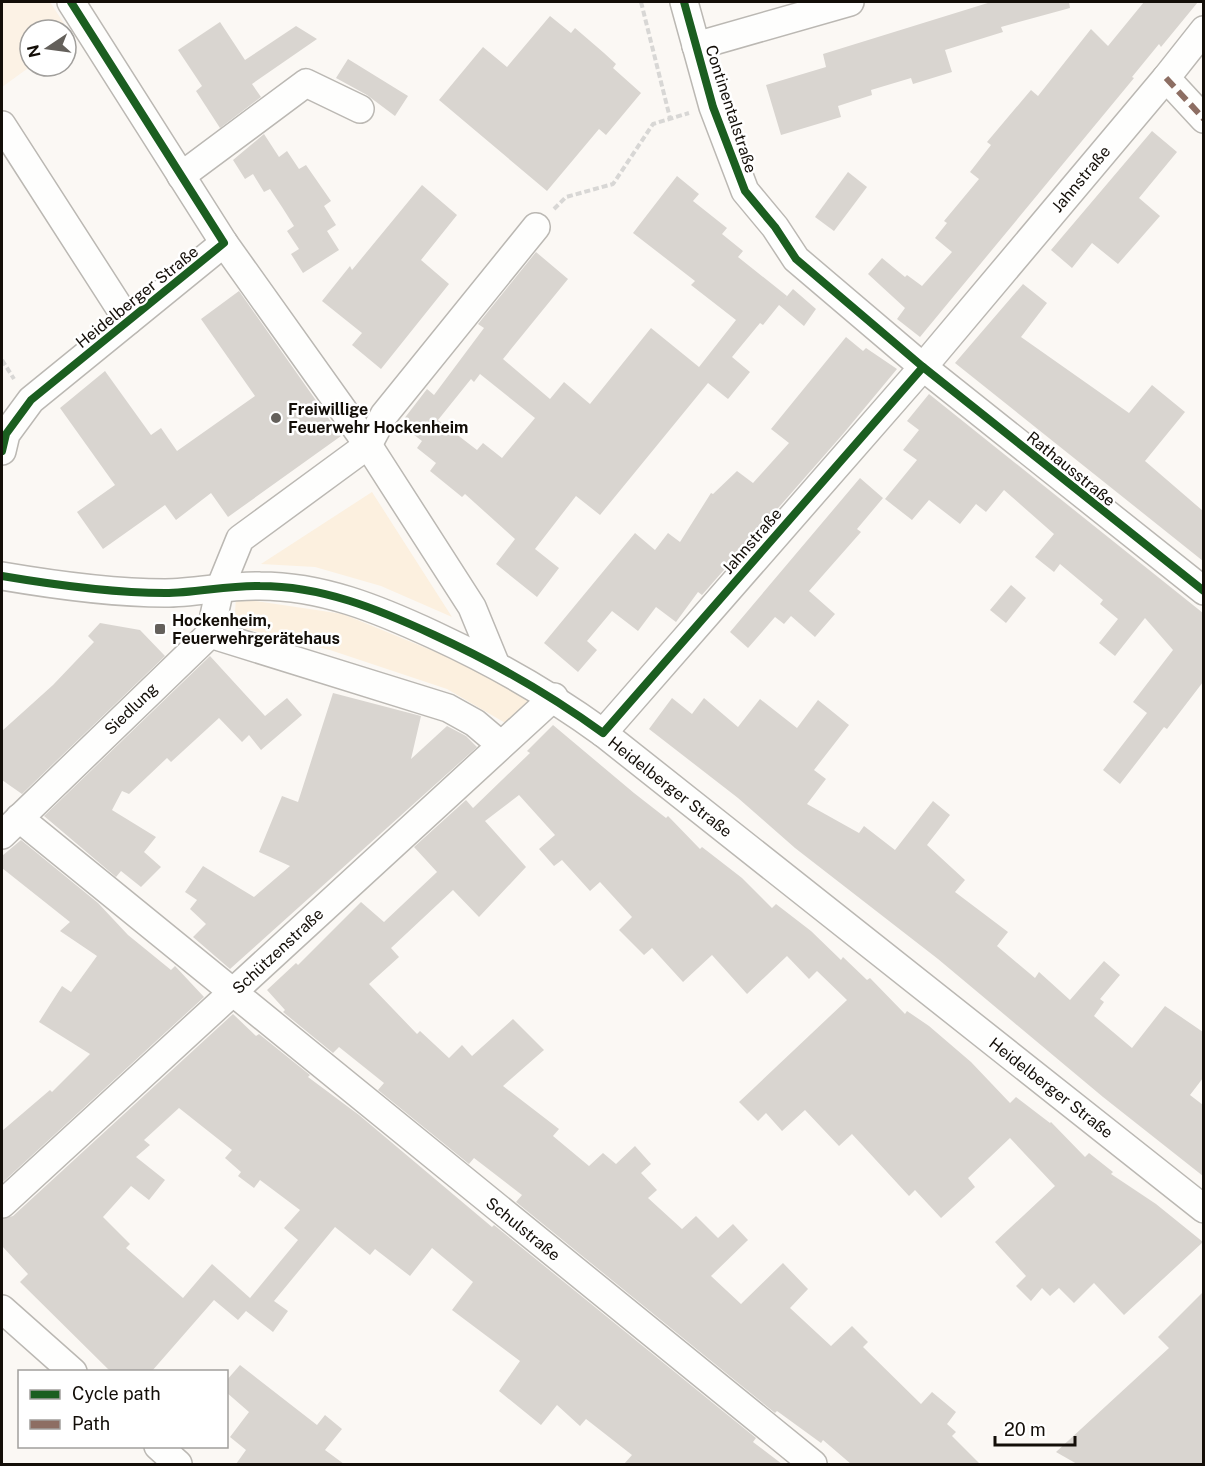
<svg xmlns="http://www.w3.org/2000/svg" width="1205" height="1466" font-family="'Public Sans',sans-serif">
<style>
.built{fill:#fcf2e5}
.green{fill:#fcf0df}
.building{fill:#d9d5d0;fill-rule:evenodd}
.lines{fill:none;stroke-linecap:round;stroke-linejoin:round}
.minor-casing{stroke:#bbb8b3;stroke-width:30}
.path{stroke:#d8d7d5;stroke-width:4;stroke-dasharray:6 3;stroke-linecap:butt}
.minor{stroke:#fefefd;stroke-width:27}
.quiet{stroke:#8d6e63;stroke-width:6;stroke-dasharray:12 6;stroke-linecap:butt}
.cycleway-casing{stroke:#fff;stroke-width:11}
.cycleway{stroke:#1b5e20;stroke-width:8}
.poi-dot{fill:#64605b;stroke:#fff;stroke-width:2}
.labels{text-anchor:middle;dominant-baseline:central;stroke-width:5;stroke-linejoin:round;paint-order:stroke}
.street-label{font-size:16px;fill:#130e08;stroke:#fff}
.poi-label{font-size:16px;font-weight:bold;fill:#130e08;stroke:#fff;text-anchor:start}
</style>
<rect width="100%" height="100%" fill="#fbf8f4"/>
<path class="built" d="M 2,2 L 50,2 L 72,36 L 66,41 L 66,30 L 30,30 L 31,66 L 2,87 Z"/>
<g class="green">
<path d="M 372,492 L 452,617 L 381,586 L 315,567 L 261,564 Z"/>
<path d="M 236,598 L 343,614 L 443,655 L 533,698 L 507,724 L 447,689 L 330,650 L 234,626 Z"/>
</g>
<g class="building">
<path d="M 991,2 L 1069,2 L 1070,8 L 1001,27 L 1003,32 L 945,50 L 952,72 L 913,84 L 911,78 L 871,90 L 872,95 L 838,106 L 841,117 L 781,135 L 766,85 L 826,67 L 823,54 Z"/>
<path d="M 1144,2 L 1198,2 L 1161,47 L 1159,44 L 1132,77 L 1134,78 L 920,337 L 897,319 L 905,308 L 868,274 L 882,258 L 905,277 L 907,275 L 922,286 L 952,252 L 935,238 L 947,223 L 944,221 L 979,179 L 970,172 L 991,145 L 987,142 L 1031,90 L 1038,96 L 1091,29 L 1108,46 Z"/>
<path d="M 550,16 L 571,33 L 575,28 L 604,53 L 616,64 L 613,68 L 641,93 L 606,135 L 599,129 L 547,191 L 439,100 L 483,47 L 507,67 Z"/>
<path d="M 220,22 L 245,60 L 296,26 L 317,39 L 252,84 L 261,97 L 220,128 L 196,91 L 202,86 L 178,50 Z"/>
<path d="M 348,59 L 408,96 L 395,116 L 367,95 L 336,78 Z"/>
<path d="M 1152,131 L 1177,152 L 1139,198 L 1160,216 L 1118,264 L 1092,243 L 1072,268 L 1051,250 Z"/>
<path d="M 264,134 L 279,157 L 287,151 L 299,169 L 306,165 L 331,201 L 324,206 L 336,225 L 327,231 L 339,250 L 303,273 L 291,254 L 299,249 L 287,231 L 294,226 L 282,207 L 270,189 L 264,192 L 253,174 L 245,179 L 233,160 Z"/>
<path d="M 848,172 L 867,187 L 834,231 L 815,217 Z"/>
<path d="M 677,176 L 699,194 L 693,201 L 727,228 L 722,234 L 743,251 L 738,257 L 787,296 L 783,301 L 793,289 L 816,309 L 804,326 L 779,305 L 763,325 L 760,323 L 732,357 L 750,372 L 728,399 L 708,383 L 600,515 L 576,496 L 535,549 L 559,568 L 537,597 L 496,564 L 515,539 L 465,494 L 462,497 L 430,471 L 436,463 L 417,448 L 422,441 L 400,424 L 427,389 L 434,395 L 484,328 L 478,324 L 536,252 L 568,279 L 503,359 L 550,399 L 564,382 L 590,404 L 651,328 L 699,367 L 736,320 L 691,285 L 695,281 L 633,233 ZM 480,374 L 535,418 L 502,458 L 483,443 L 477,450 L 438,420 L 471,379 L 474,382 Z"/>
<path d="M 422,185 L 457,215 L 421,260 L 449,284 L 381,369 L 352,345 L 362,333 L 322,301 L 350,266 L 352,270 Z"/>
<path d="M 1023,284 L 1047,303 L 1021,337 L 1129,413 L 1152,385 L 1185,412 L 1145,461 L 1203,511 L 1203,561 L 955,363 Z"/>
<path d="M 239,291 L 341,436 L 228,517 L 211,493 L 176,520 L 165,505 L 103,549 L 77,512 L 115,485 L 60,408 L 105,371 L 151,435 L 161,428 L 177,451 L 255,396 L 201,319 Z"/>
<path d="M 846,337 L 863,351 L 866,348 L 897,369 L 843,434 L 702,595 L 698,592 L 676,622 L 656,607 L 638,631 L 612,611 L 587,641 L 597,650 L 578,672 L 544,643 L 635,533 L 655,550 L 668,533 L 680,542 L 711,493 L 713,494 L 737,471 L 753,483 L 789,443 L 771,429 Z"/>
<path d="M 929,394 L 1203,613 L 1203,682 L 1167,729 L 1164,727 L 1120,784 L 1103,770 L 1147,713 L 1133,702 L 1173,650 L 1145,618 L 1115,656 L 1099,643 L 1118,619 L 1100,604 L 1103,600 L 1060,564 L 1054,572 L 1035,557 L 1054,534 L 1004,490 L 986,512 L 976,504 L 960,524 L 929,500 L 912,520 L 885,499 L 917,460 L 903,450 L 919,430 L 907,421 Z"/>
<path d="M 860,478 L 883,498 L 857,529 L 861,532 L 809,591 L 835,614 L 815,637 L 791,616 L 784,624 L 775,617 L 748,648 L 730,632 Z"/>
<path d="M 1011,585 L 1026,598 L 1006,623 L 990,610 Z"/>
<path d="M 100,623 L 140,630 L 165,656 L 22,794 L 2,780 L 2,731 L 53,685 L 94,642 L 88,636 Z"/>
<path d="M 210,656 L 265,716 L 287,698 L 302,715 L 261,750 L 249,735 L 242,742 L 219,718 L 171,762 L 167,758 L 129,794 L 122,791 L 112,810 L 156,837 L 144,852 L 161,867 L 141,887 L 121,871 L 116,877 L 44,816 Z"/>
<path d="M 333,693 L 421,716 L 411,759 L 447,726 L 466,736 L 477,747 L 230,969 L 193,937 L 206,924 L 190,909 L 197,900 L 185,892 L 203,866 L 254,897 L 290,866 L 259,852 L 282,796 L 298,802 Z"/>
<path d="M 672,698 L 692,714 L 704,698 L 738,727 L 760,699 L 797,728 L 818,700 L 849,725 L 814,770 L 826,779 L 807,804 L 859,833 L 864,826 L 895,850 L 933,801 L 950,815 L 927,845 L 965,880 L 955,892 L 1008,932 L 997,946 L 1035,978 L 1039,972 L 1070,1000 L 1104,961 L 1120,975 L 1100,999 L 1104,1002 L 1094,1016 L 1132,1048 L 1165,1006 L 1203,1032 L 1203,1078 L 1190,1095 L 1203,1105 L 1203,1176 L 1103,1097 L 938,959 L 795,848 L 738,798 L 649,729 Z"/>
<path d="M 553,725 L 634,793 L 666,818 L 668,816 L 700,849 L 702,847 L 742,878 L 772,908 L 776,904 L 811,931 L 841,960 L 843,957 L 867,980 L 870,978 L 905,1014 L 907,1011 L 929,1026 L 971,1062 L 1010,1103 L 1016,1097 L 1050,1123 L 1051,1122 L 1085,1157 L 1089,1153 L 1113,1172 L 1111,1174 L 1156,1204 L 1203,1242 L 1124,1315 L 1094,1283 L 1074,1303 L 1059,1288 L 1050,1296 L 1042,1288 L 1031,1301 L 1016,1286 L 1026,1276 L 995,1242 L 1055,1186 L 1010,1138 L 968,1178 L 975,1187 L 941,1218 L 915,1190 L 909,1196 L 852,1134 L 839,1146 L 805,1110 L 782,1131 L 766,1113 L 758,1121 L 739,1102 L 847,1000 L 817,971 L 809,979 L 787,956 L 747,994 L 712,955 L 683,982 L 652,948 L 644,955 L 619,930 L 632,917 L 600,882 L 590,891 L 562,860 L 554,866 L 539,849 L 555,835 L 519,795 L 485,821 L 526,867 L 479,917 L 453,890 L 391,948 L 399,957 L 369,984 L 417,1034 L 420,1031 L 449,1058 L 462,1045 L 472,1056 L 513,1019 L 544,1050 L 503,1086 L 559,1129 L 553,1136 L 589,1166 L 603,1153 L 616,1164 L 635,1146 L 651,1164 L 641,1173 L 657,1190 L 648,1198 L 682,1229 L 696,1216 L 718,1238 L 733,1224 L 748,1240 L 711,1276 L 741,1304 L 783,1263 L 808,1289 L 790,1308 L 831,1346 L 852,1326 L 868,1342 L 863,1347 L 921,1404 L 932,1392 L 956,1412 L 947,1424 L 956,1432 L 952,1436 L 980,1464 L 851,1464 L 823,1440 L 821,1443 L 777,1411 L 775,1413 L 516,1202 L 522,1195 L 474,1158 L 469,1164 L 378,1090 L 384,1083 L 339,1047 L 333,1053 L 283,1012 L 285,1010 L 267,990 L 296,963 L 298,965 L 361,902 L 384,922 L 437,872 L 414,847 L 466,800 L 473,808 L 530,753 L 527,751 Z"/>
<path d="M 21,840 L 98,903 L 128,935 L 171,970 L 175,966 L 204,997 L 2,1183 L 2,1131 L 50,1090 L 52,1092 L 90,1054 L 39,1022 L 62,986 L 71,992 L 97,956 L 60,931 L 70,922 L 2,868 L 2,856 Z"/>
<path d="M 233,1014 L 256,1036 L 259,1034 L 310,1075 L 308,1077 L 359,1115 L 492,1227 L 494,1225 L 756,1438 L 753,1442 L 782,1464 L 624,1464 L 632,1455 L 586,1419 L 580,1426 L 557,1405 L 541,1425 L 499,1391 L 520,1361 L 452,1310 L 473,1282 L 432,1248 L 410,1276 L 375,1249 L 370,1255 L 335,1227 L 274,1301 L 288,1311 L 273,1332 L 246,1311 L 238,1320 L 214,1300 L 152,1371 L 110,1371 L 20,1282 L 28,1274 L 2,1246 L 2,1219 L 13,1216 ZM 179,1108 L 232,1150 L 225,1158 L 241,1172 L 238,1176 L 254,1188 L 260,1180 L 300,1210 L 284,1228 L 298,1240 L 250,1298 L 212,1264 L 183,1298 L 126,1248 L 130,1244 L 103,1217 L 131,1186 L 149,1200 L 165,1180 L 136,1157 L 150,1145 L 144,1140 Z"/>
<path d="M 1203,1292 L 1203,1464 L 1077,1464 L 1056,1452 L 1169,1348 L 1158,1337 Z"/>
<path d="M 240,1365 L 317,1425 L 325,1415 L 342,1429 L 325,1450 L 344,1464 L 236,1464 L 246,1450 L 230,1437 L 249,1412 L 226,1392 L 226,1381 Z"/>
</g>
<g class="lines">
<g class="minor-casing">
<g id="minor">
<path d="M 71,2 L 224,243 L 368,445 L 472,607 L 495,663"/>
<path d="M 684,2 L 713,107 L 745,191 L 775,227 L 796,259 L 923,367 L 1204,591"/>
<path d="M 696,46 L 850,2"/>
<path d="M 1166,78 L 1204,119"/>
<path d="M 2,125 L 128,321"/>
<path d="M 181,176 L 306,83 L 360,109"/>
<path d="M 2,451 L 6,434 L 31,400 L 224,243"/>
<path d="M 2,576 C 55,585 111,593 165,593 C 196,593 228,585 260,586 C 322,586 378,609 434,635 C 495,663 548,693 603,733 L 1204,1209"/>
<path d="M 210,634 L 448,708 L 475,723 L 501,745"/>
<path d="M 603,733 L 923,367 L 1166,78 L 1204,30"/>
<path d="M 19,818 L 813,1464"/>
<path d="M 2,835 L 210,634 L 220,588 L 240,539 L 368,445 L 384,415 L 536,227"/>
<path d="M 2,1204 L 554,697"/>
<path d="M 2,1309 L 73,1372"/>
<path d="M 158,1446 L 178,1464"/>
</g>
</g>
<g class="path">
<path d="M 641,2 L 670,118"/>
<path d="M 554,209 L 566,197 L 613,184 L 653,124 L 689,113"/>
<path d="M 2,360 L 14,379"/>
</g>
<use href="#minor" class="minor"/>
<path class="quiet" d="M 1166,78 L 1204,119"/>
<g class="cycleway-casing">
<g id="cycleway">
<path d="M 684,2 L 713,107 L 745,191 L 775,227 L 796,259 L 923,367 L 1204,591"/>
<path d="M 2,451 L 6,434 L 31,400 L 224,243 L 71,2"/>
<path d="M 2,576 C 55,585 111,593 165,593 C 196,593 228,585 260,586 C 322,586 378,609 434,635 C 495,663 548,693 603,733 L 923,367"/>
</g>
</g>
<use href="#cycleway" class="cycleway"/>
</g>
<g class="poi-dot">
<circle cx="276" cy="418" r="6"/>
<rect x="154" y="623" width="12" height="12" rx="3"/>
</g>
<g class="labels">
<g class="street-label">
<text transform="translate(731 109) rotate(72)">Continentalstraße</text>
<text transform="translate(1081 179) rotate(-50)">Jahnstraße</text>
<text transform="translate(137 297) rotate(-39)">Heidelberger Straße</text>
<text transform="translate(1071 469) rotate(39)">Rathausstraße</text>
<text transform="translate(752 541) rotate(-49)">Jahnstraße</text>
<text transform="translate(131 709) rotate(-44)">Siedlung</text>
<text transform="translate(670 787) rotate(38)">Heidelberger Straße</text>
<text transform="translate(278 951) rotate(-43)">Schützenstraße</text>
<text transform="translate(1051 1088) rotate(38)">Heidelberger Straße</text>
<text transform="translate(523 1229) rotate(39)">Schulstraße</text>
</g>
<g class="poi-label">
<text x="288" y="409">Freiwillige<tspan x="288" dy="18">Feuerwehr Hockenheim</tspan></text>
<text x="172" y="620">Hockenheim,<tspan x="172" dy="18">Feuerwehrgerätehaus</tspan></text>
</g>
</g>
<rect width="1205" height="1466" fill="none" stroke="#130e08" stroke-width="6"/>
<rect x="18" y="1370" width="210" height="78" fill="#ffffff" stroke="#a19f9c" stroke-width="1.5"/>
<rect x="30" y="1390" width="30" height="9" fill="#1b5e20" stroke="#a19f9c" stroke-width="1.5"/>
<text x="72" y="1400" font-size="18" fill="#130e08">Cycle path</text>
<rect x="30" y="1420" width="30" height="9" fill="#8d6e63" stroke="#a19f9c" stroke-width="1.5"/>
<text x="72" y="1430" font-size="18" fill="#130e08">Path</text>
<g transform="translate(48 48) rotate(257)"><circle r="28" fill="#ffffff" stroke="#a19f9c" stroke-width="1.5"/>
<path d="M0-4.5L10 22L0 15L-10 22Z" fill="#64605b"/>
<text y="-9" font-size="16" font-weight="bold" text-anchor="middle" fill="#130e08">N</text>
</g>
<path d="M995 1436v9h80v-9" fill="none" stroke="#130e08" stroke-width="3"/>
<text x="1004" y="1436" font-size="18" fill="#130e08" stroke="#ffffff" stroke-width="4.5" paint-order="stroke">20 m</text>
</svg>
